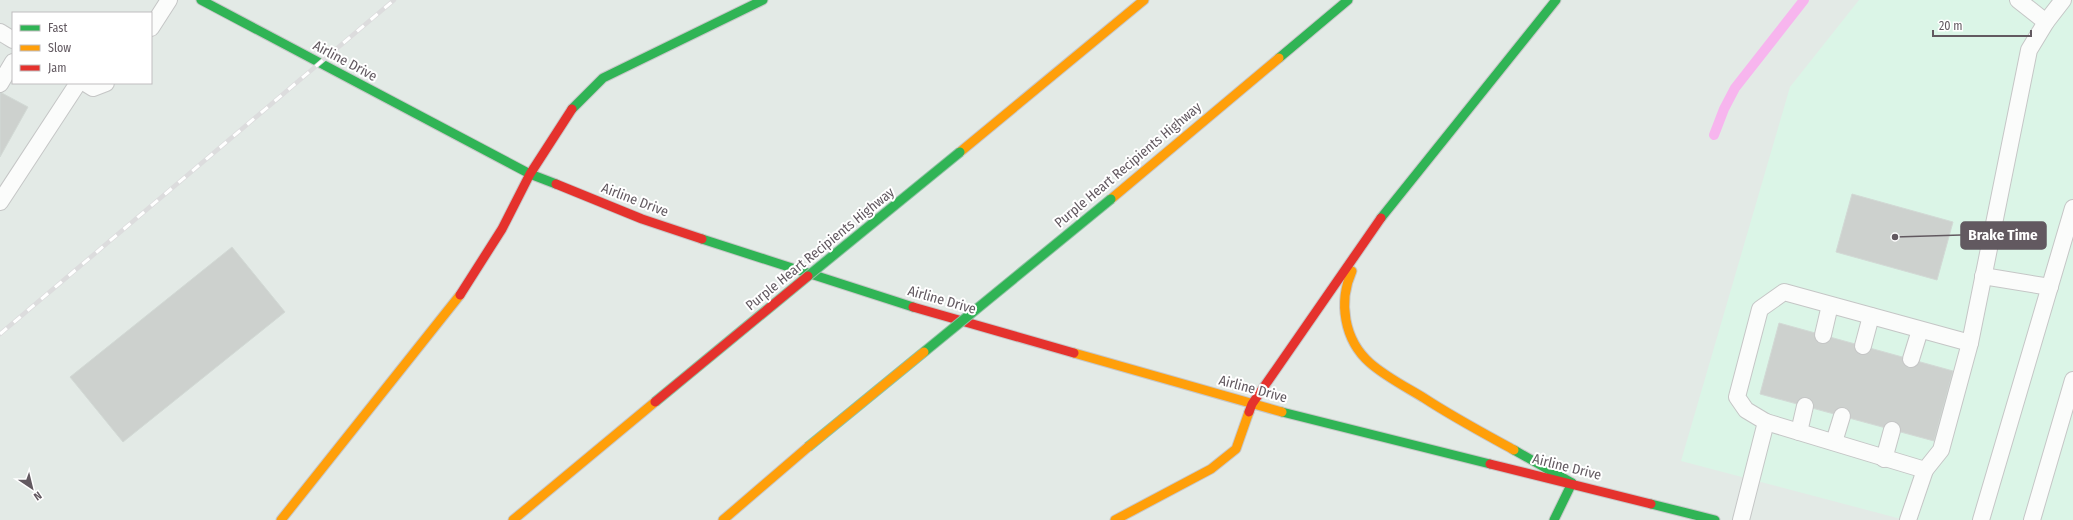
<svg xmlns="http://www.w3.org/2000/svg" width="2073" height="520" font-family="'Fira Sans Condensed',sans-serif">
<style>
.commercial{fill:#dbf5e7}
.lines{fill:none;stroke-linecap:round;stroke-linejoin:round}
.stream{stroke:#f7b5ee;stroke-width:10}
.building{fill:#cdd1ce;stroke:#d2d9d5}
.lane-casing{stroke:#c5c6c6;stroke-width:18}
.fast-casing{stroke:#c7c7c8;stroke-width:11}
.slow-casing{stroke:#c7c7c8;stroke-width:11}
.jam-casing{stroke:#c7c7c8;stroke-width:11}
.lane{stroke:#fbfcfb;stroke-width:16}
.fast{stroke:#30b455;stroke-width:9}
.slow{stroke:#ff9f0a;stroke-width:9}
.jam{stroke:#e5322d;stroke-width:9}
.rail-casing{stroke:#dcdcdd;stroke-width:4.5}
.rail{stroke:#fff;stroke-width:3;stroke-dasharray:9;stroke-linecap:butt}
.fast-bridge-casing{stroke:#90c1a4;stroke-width:11;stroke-linecap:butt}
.slow-bridge-casing{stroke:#90c1a4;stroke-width:11;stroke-linecap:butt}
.jam-bridge-casing{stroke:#90c1a4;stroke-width:11;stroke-linecap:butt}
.fast-bridge{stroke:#30b455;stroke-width:9}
.slow-bridge{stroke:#ff9f0a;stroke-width:9}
.jam-bridge{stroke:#e5322d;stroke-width:9}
.labels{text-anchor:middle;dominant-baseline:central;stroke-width:4;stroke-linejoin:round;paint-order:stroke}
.street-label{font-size:14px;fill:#625960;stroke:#fff}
.leader{fill:none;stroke:#625960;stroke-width:1.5}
.callout-dot{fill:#625960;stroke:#fff;stroke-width:1.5}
.callout{fill:#625960;stroke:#625960;stroke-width:1.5}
.callout-label{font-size:15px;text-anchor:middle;font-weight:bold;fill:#fff}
</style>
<rect width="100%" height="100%" fill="#e3eae6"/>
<path class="commercial" d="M 1859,0 L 2073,0 L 2073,520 L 1905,520 L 1681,461 L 1790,87 Z"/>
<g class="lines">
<path class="stream" d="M 1714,135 L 1724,109 L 1735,88 L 1804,0"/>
</g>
<g class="building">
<path d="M 0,92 L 28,107 L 0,157 Z"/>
<path d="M 1852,194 L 1953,222 L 1937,280 L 1836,252 Z"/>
<path d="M 232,247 L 285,312 L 123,442 L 70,377 Z"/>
<path d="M 1779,323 L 1953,371 L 1934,441 L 1760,394 Z"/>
</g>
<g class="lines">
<g class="lane-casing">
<g id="lane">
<path d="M 2018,0 L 2046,22"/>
<path d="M 151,28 L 169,0"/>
<path d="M 0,32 L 13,40"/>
<path d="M 85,83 L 93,88 L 106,83"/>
<path d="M 0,84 L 13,62"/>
<path d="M 0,202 L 78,83"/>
<path d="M 1983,276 L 2050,287"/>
<path d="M 1823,335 L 1830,305"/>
<path d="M 1863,346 L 1871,316"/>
<path d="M 1911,359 L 1920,330"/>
<path d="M 1766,422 L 1925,470 L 1941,450 L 1970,343"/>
<path d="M 1799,432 L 1805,406"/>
<path d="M 1834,442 L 1842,416"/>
<path d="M 1884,459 L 1892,430"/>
<path d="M 1741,520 L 1766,422 L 1746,410 L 1737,397 L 1760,309 L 1784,292 L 1970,343 L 2029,50 L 2046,22 L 2063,0"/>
<path d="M 1908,520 L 1925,470"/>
<path d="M 1981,520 L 2073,208"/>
<path d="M 2032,520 L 2073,380"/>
</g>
</g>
<g class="fast-casing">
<g id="fast">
<path d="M 201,0 L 530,174 L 556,184"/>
<path d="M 1279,58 L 1348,0"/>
<path d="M 572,109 L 603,78 L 763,0"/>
<path d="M 1381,218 L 1556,0"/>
<path d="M 702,239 L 913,307"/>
<path d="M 1282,412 L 1490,464"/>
<path d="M 1514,450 L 1572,483"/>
<path d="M 1651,504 L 1715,520"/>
<path d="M 1554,520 L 1572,483"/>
</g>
</g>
<g class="slow-casing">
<g id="slow">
<path d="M 960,152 L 1144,0"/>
<path d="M 1111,199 L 1279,58"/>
<path d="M 1352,271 C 1338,302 1344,340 1370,363 C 1386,377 1406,387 1424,398 C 1453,417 1483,433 1514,450"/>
<path d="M 1074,353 L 1282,412"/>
<path d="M 281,520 L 460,295"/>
<path d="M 513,520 L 655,402"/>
<path d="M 723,520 L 808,447"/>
<path d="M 1115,520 L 1211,469 L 1236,449 L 1249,412"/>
</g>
</g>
<g class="jam-casing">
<g id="jam">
<path d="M 556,184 L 642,219 L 702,239"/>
<path d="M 460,295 L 502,229 L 530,174 L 572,109"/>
<path d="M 913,307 L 1074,353"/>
<path d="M 1249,412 L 1252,404 L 1381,218"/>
<path d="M 1490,464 L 1651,504"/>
</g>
</g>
<use href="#lane" class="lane"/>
<use href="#fast" class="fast"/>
<use href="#slow" class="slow"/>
<use href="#jam" class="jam"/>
<g class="rail-casing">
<path id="rail" d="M 0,334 L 394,0"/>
</g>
<use href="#rail" class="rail"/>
<g class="fast-bridge-casing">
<g id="fast-bridge">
<path d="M 808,276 L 960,152"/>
<path d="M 924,352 L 1111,199"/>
</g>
</g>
<g class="slow-bridge-casing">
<path id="slow-bridge" d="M 808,447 L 924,352"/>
</g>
<g class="jam-bridge-casing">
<path id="jam-bridge" d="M 655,402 L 808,276"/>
</g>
<use href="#fast-bridge" class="fast-bridge"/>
<use href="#slow-bridge" class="slow-bridge"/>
<use href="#jam-bridge" class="jam-bridge"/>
</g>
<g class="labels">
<g class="street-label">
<text transform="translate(345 61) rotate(28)">Airline Drive</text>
<text transform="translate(1128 165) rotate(-40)">Purple Heart Recipients Highway</text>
<text transform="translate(635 200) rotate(21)">Airline Drive</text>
<text transform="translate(820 249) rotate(-39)">Purple Heart Recipients Highway</text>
<text transform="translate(942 300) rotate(16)">Airline Drive</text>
<text transform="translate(1253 389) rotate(15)">Airline Drive</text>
<text transform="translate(1567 467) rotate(14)">Airline Drive</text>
</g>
</g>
<path class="leader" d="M1895 237L1961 235"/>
<circle class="callout-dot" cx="1895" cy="237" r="4"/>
<rect class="callout" x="1961" y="222" width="85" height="27" rx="4"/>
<g class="callout-label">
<text x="2003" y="240">Brake Time</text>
</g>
<rect x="12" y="12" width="140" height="72" fill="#ffffff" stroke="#c0bdbf"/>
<rect x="20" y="25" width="20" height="6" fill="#30b455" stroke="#c0bdbf"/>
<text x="48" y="32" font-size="12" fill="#625960">Fast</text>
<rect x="20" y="45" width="20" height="6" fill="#ff9f0a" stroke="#c0bdbf"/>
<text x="48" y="52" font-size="12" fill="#625960">Slow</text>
<rect x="20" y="65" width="20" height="6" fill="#e5322d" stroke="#c0bdbf"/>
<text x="48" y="72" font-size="12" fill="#625960">Jam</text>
<g transform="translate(32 488) rotate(145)" stroke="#ffffff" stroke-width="3" paint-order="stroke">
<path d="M0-3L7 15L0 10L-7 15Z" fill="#625960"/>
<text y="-6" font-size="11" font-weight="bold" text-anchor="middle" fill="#625960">N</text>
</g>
<path d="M1933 30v6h98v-6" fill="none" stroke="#625960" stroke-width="2"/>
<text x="1939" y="30" font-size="12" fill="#625960" stroke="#ffffff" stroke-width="3" paint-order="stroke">20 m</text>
</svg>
